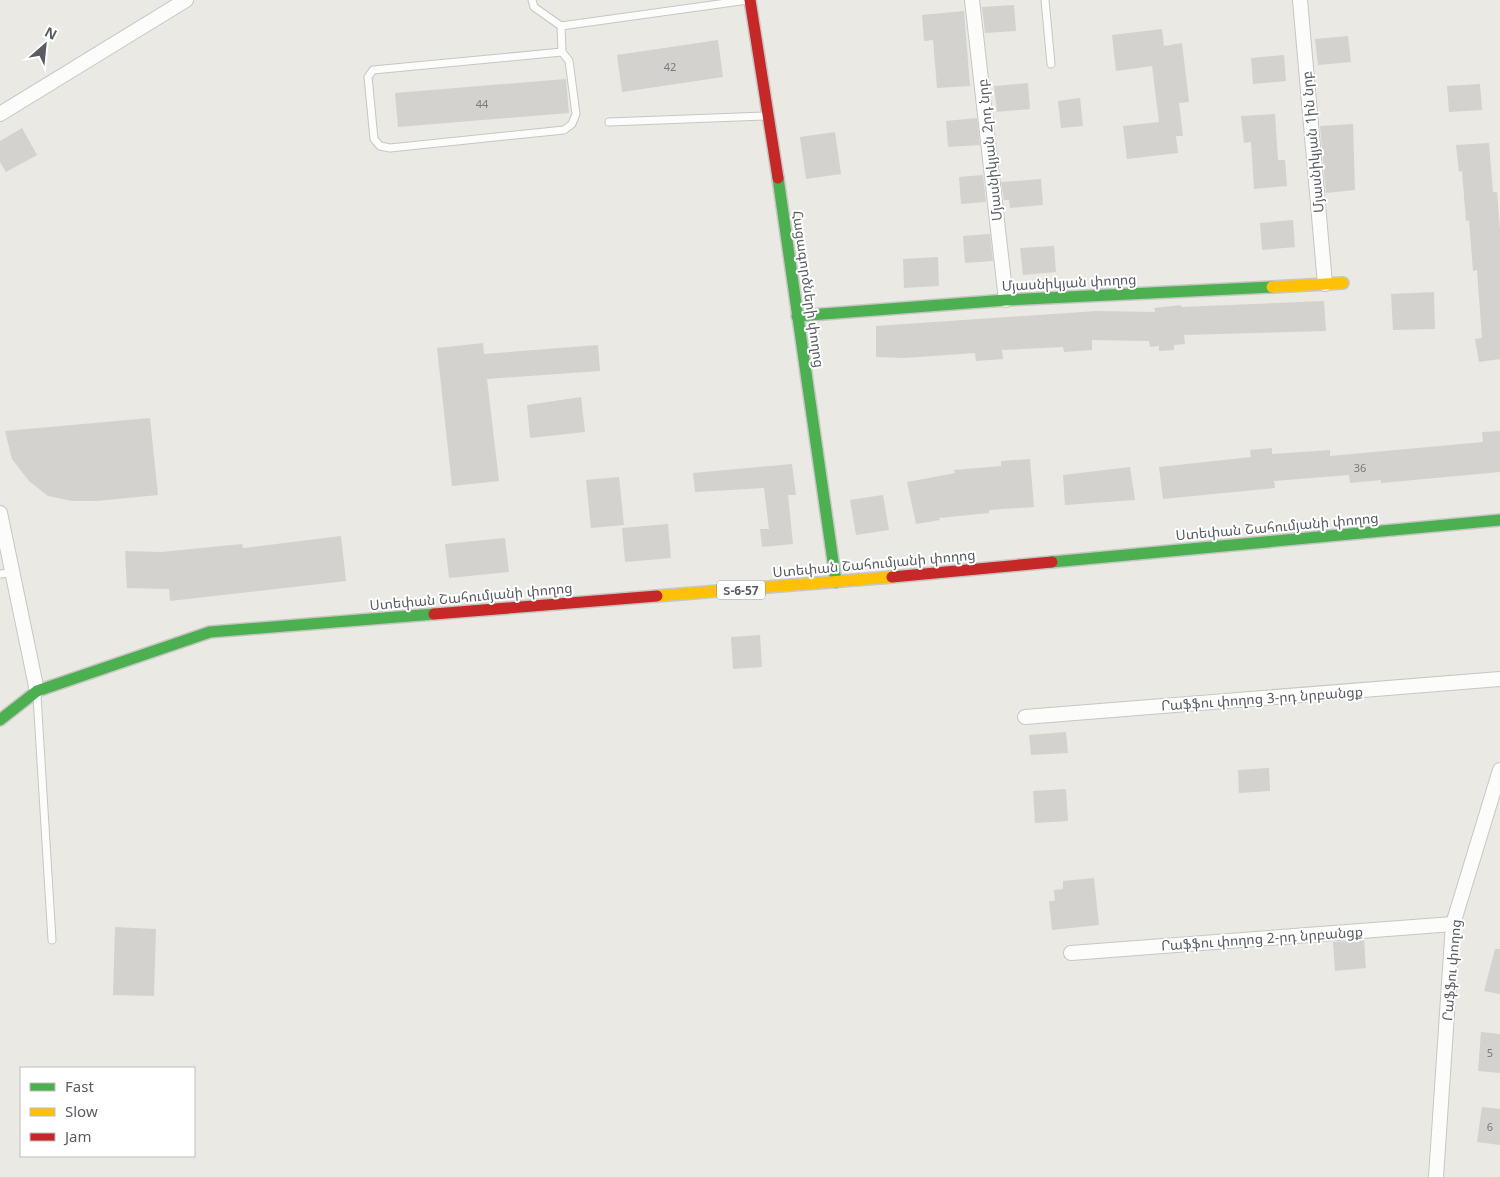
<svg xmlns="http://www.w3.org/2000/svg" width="1500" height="1177" font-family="'Noto Sans','Noto Sans Armenian',sans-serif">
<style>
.building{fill:#d3d2ce}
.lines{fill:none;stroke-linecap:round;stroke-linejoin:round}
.lane-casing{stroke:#c6c7c5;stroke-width:9}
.street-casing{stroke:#c6c7c5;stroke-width:16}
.fast-casing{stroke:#c6c7c5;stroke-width:14}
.slow-casing{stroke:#c6c7c5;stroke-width:14}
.jam-casing{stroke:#c6c7c5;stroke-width:14}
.lane{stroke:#fcfcfb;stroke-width:7}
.street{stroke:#fcfcfb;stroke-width:14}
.fast{stroke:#4caf50;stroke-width:11}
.slow{stroke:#ffc107;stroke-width:11}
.jam{stroke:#c62828;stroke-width:11}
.labels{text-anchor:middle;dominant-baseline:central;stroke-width:4;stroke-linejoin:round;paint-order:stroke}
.number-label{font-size:11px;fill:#787b7e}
.shield{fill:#fff;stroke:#8b8e91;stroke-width:1}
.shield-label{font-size:12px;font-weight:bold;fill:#595d62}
.street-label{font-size:14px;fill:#595d62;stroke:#fff}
</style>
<rect width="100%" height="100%" fill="#eae9e3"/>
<g class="building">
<path d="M 1014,5 L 1016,31 L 985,33 L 982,7 Z"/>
<path d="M 964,11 L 970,86 L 937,88 L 933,40 L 924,41 L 922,15 Z"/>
<path d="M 1162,29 L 1164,46 L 1182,43 L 1189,102 L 1179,103 L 1183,136 L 1176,136 L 1178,153 L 1127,159 L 1123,126 L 1159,122 L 1152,66 L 1116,71 L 1112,35 Z"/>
<path d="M 1348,36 L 1351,62 L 1318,65 L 1315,39 Z"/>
<path d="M 718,40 L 723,77 L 622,92 L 617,55 Z"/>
<path d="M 1284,55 L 1286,81 L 1253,84 L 1251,58 Z"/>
<path d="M 566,79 L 569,113 L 398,127 L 395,93 Z"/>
<path d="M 1028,83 L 1030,109 L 997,112 L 994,86 Z"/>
<path d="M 1480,84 L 1482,110 L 1449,112 L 1447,86 Z"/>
<path d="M 1080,98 L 1083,126 L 1061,128 L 1058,101 Z"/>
<path d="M 1275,114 L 1278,160 L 1285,160 L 1287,186 L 1254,189 L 1251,142 L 1244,143 L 1241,116 Z"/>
<path d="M 977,118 L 980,145 L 948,147 L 946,121 Z"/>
<path d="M 1353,124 L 1355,190 L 1326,193 L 1320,126 Z"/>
<path d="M 22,128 L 37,155 L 6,172 L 0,162 L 0,141 Z"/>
<path d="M 835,132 L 841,174 L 806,179 L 800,137 Z"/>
<path d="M 1489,143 L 1493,192 L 1497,192 L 1500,231 L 1500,359 L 1479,362 L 1475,339 L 1482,338 L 1477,270 L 1473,271 L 1469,220 L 1466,221 L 1462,171 L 1459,172 L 1456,145 Z"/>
<path d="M 983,175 L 986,202 L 961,204 L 959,177 Z"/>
<path d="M 1041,179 L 1043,205 L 1010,208 L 1009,200 L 1004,200 L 1001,182 Z"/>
<path d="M 1293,220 L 1295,247 L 1262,250 L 1260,223 Z"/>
<path d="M 990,234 L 993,261 L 965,263 L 963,236 Z"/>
<path d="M 1054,246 L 1056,272 L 1023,275 L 1020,248 Z"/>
<path d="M 938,257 L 939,286 L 904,288 L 903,259 Z"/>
<path d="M 1434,292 L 1435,329 L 1393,330 L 1391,294 Z"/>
<path d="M 1324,301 L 1326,331 L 1184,335 L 1185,344 L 1174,345 L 1174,350 L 1159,351 L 1159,346 L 1150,347 L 1149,341 L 1092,340 L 1092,350 L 1064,352 L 1063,347 L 1002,350 L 1003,359 L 976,361 L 975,353 L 904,358 L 876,357 L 876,326 L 1097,311 L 1155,312 L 1154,308 L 1181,305 L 1181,307 Z"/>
<path d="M 483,343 L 484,354 L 598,345 L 600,371 L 487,379 L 499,481 L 452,486 L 437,348 Z"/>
<path d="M 581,397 L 585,432 L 530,438 L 527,405 Z"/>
<path d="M 150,418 L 158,495 L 96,501 L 72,501 L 48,496 L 29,481 L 12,459 L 5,431 Z"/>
<path d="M 1500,431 L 1500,472 L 1381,483 L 1381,480 L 1350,483 L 1349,475 L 1274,481 L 1275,488 L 1163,499 L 1159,467 L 1251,457 L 1250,450 L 1272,448 L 1272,454 L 1330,450 L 1330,456 L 1483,442 L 1482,432 Z"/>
<path d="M 1030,459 L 1034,507 L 989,510 L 989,513 L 939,518 L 940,520 L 916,524 L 907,482 L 955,473 L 954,470 L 1001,466 L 1001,461 Z"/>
<path d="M 792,464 L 796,495 L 788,495 L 793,544 L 762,547 L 760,529 L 769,529 L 764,488 L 695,492 L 693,473 Z"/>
<path d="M 1130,467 L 1135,500 L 1065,505 L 1063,475 Z"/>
<path d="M 619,477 L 624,525 L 591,528 L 586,480 Z"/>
<path d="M 883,495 L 889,530 L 856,535 L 850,500 Z"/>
<path d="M 668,524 L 671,558 L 625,562 L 622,528 Z"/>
<path d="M 341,536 L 346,581 L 170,601 L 169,589 L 127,588 L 125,551 L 161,552 L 242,544 L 243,548 Z"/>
<path d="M 505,538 L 509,572 L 449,578 L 445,544 Z"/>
<path d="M 760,635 L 762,667 L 733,669 L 731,637 Z"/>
<path d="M 1066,732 L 1068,753 L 1031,755 L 1029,735 Z"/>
<path d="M 1269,768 L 1270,791 L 1239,793 L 1238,770 Z"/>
<path d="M 1066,789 L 1068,821 L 1035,823 L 1033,791 Z"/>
<path d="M 1094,878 L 1099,925 L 1052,930 L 1049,901 L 1055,901 L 1054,890 L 1063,889 L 1063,881 Z"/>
<path d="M 115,927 L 156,929 L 154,996 L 113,995 Z"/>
<path d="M 1364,940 L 1366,968 L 1335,971 L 1333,942 Z"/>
<path d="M 1495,949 L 1500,949 L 1500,994 L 1484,991 Z"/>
<path d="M 1481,1032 L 1500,1034 L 1500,1073 L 1478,1071 Z"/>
<path d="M 1482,1107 L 1500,1109 L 1500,1145 L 1477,1142 Z"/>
</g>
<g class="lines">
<g class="lane-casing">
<g id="lane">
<path d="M 532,0 L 534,7 L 561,26 L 748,0"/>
<path d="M 1045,0 L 1051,64"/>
<path d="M 561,26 L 562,52 L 569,61 L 576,114 L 572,124 L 564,130 L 390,148 L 380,146 L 374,139 L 368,77 L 373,70 L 562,52"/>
<path d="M 609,122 L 766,116"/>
<path d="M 0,574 L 12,573"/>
<path d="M 37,696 L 52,940"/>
</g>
</g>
<g class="street-casing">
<g id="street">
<path d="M 972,0 L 1006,300"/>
<path d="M 1300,0 L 1325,284"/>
<path d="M 0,114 L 186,0"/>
<path d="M 0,513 L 37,691"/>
<path d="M 1025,717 L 1500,679"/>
<path d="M 1071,953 L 1453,924"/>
<path d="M 1436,1177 L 1453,924 L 1500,770"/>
</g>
</g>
<g class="fast-casing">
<g id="fast">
<path d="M 778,178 L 836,582"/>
<path d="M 797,316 L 1006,300 L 1272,287"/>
<path d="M 1052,562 L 1500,520"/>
<path d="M 0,720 L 37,691 L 210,632 L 434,614"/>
</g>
</g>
<g class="slow-casing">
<g id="slow">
<path d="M 1272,287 L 1343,283"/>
<path d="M 657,596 L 892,577"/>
</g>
</g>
<g class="jam-casing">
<g id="jam">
<path d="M 750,0 L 778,178"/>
<path d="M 892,577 L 1052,562"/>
<path d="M 434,614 L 657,596"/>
</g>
</g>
<use href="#lane" class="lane"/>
<use href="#street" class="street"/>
<use href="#fast" class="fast"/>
<use href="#slow" class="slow"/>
<use href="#jam" class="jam"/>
</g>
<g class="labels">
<g class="number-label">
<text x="670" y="66">42</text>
<text x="482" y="103">44</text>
<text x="1360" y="467">36</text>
<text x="1490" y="1052">5</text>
<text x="1490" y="1126">6</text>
</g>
<rect class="shield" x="717" y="580.5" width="48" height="19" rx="4"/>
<g class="shield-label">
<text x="741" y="590">Տ-6-57</text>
</g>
<g class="street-label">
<text transform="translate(1312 142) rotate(-95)">Մյասնիկյան 1ին նրբ</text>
<text transform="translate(989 150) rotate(-96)">Մյասնիկյան 2րդ նրբ</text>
<text transform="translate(1069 282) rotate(-3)">Մյասնիկյան փողոց</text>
<text transform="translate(809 289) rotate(82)">Հացագործների փողոց</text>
<text transform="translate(1277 526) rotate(-5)">Ստեփան Շահումյանի փողոց</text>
<text transform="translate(874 563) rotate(-5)">Ստեփան Շահումյանի փողոց</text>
<text transform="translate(471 596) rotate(-5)">Ստեփան Շահումյանի փողոց</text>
<text transform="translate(1262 698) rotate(-4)">Րաֆֆու փողոց 3-րդ նրբանցք</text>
<text transform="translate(1262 938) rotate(-4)">Րաֆֆու փողոց 2-րդ նրբանցք</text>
<text transform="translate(1451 970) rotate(-85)">Րաֆֆու փողոց</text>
</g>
</g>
<rect x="20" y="1067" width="175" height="90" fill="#ffffff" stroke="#bdbec0"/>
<rect x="30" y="1083" width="25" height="8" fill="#4caf50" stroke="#bdbec0"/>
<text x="65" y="1092" font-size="15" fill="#595d62">Fast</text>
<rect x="30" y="1108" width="25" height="8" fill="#ffc107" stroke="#bdbec0"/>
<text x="65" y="1117" font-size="15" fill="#595d62">Slow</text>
<rect x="30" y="1133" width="25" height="8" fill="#c62828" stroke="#bdbec0"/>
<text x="65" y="1142" font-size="15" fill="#595d62">Jam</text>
<g transform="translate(45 45) rotate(27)" stroke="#ffffff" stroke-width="4" paint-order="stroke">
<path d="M0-4L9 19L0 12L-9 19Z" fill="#595d62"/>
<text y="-8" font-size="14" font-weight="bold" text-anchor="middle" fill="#595d62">N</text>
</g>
</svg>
